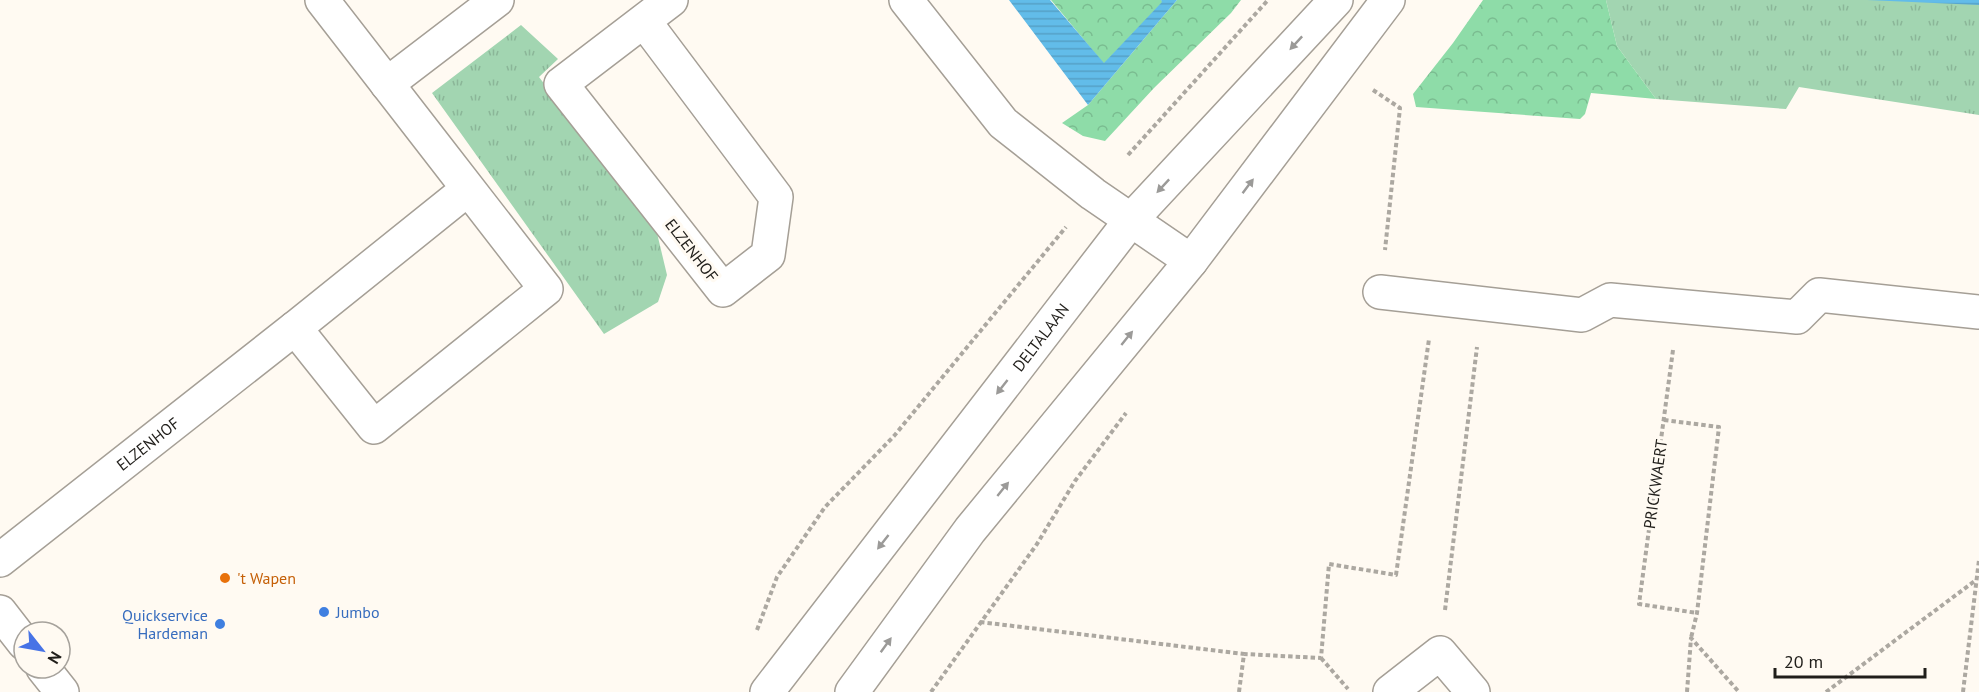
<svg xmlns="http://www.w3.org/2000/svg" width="1979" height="692" font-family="'PT Sans',sans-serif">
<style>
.grass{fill:url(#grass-tufts)}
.forest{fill:url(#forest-crowns)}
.water{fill:url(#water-rules)}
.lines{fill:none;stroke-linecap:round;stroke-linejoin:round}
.minor-casing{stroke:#a59f96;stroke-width:36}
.path{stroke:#aca8a1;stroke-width:4;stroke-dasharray:4.5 3;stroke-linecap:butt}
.minor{stroke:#fff;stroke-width:33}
.oneway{fill:#9b9a98}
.food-dot{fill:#e8710a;stroke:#fffaf2;stroke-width:2}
.shop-dot{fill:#3f7fe0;stroke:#fffaf2;stroke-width:2}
.labels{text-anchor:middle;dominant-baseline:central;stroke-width:6;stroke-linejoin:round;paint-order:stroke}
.street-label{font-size:16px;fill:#201e1a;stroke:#fffaf2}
.food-label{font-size:16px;fill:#c56008;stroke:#fffaf2;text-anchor:start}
.shop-label{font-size:16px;fill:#366cbe;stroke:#fffaf2;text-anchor:start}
</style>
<defs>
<pattern id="grass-tufts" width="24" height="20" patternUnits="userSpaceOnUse" patternTransform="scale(1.5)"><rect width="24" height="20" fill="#a2d5b1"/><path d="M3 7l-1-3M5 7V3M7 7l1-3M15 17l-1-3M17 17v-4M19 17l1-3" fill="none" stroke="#8bb698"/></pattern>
<pattern id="forest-crowns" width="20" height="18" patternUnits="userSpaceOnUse" patternTransform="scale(1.5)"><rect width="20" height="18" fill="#8edca8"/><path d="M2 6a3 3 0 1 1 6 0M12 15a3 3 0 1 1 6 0" fill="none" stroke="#7abc90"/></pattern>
<pattern id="water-rules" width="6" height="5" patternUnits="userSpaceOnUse" patternTransform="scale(1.5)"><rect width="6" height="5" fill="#62bce9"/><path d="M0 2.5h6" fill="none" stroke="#55a1c7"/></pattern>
</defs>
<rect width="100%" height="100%" fill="#fffaf2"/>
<g class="grass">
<path d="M 1606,0 L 1979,0 L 1979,115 L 1799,87 L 1786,109 L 1656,99 L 1617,46 Z"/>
<path d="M 521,25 L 558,59 L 539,77 L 657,233 L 667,275 L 658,302 L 604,334 L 432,93 Z"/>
</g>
<g class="forest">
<path d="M 1051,0 L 1161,0 L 1163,2 L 1104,64 Z"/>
<path d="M 1177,0 L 1241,0 L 1231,13 L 1154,88 L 1105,141 L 1083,136 L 1062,123 L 1088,105 Z"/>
<path d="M 1483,0 L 1606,0 L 1617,46 L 1656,99 L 1591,93 L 1585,114 L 1580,119 L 1416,107 L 1413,94 L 1453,43 Z"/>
</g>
<g class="water">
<path d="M 1009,0 L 1050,0 L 1104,63 L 1162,2 L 1161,0 L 1177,0 L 1088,105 Z"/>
<path d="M 1867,0 L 1979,0 L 1979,5 Z"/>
</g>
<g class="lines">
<g class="minor-casing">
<g id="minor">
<path d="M 322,0 C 397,96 471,193 546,289 L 374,427 L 295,328 L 468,189"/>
<path d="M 906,0 L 1003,123 L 1093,194 L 1191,261"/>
<path d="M 644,21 L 776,197 L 768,255 L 723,290 L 561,84 L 671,0"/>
<path d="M 387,84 L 497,0"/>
<path d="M 1380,292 L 1582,315 L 1610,300 L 1797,317 L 1819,295 L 1979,312"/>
<path id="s1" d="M 0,560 L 295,328"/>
<path d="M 0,612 L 24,643"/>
<path d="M 43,668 L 62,692"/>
<path id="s2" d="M 767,692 L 1131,220 L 1336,0"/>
<path d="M 852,692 L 970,530 L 1191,261 L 1388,0"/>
<path d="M 1390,692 L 1440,653 L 1473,692"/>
</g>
</g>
<g class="path">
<path d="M 1373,90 L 1400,108 L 1385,250"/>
<path d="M 1128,155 L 1268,0"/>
<path d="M 1673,350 L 1639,604 L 1697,613"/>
<path d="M 1664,420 L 1719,427 L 1697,613 L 1691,638"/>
<path d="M 1445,610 L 1477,347"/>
<path d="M 980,622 L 1244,654"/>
<path d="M 757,630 L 777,577 L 825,507 L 894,436 L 1066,227"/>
<path d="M 1321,658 L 1348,689"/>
<path d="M 931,692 L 1037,544 L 1075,481 L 1126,413"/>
<path d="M 1239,692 L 1244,654 L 1321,658 L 1329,564 L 1396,575 L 1429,339"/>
<path d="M 1687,692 L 1691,638 L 1739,692"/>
<path d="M 1826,692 L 1976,580"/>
<path d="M 1963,692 L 1979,560"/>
</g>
<use href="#minor" class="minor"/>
</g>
<defs><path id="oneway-solid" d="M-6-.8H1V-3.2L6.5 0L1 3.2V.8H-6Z" transform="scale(1.5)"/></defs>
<g class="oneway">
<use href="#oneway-solid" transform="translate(1296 43) rotate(133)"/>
<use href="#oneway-solid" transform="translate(1163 186) rotate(133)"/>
<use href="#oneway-solid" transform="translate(1248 186) rotate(-53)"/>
<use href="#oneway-solid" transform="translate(1127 338) rotate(-51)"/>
<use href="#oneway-solid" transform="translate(1002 387) rotate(128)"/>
<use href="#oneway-solid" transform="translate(1003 489) rotate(-51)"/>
<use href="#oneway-solid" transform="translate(883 542) rotate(128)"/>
<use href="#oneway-solid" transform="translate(886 645) rotate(-54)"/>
</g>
<circle class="food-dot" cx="225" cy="578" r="6"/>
<g class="shop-dot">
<circle cx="324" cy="612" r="6"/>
<circle cx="220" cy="624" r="6"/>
</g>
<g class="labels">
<g class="street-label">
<text transform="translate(692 250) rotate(52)">ELZENHOF</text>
<text stroke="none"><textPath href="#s2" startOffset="448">DELTALAAN</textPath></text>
<text stroke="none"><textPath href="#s1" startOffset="188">ELZENHOF</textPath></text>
<text transform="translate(1655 484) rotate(-82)">PRICKWAERT</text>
</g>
<g class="food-label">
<text x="237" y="578">'t Wapen</text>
</g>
<g class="shop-label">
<text x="336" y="612">Jumbo</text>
<text x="208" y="615" text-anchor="end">Quickservice<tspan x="208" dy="18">Hardeman</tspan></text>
</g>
</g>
<g transform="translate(42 650) rotate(121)"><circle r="28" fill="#fffaf2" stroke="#a6a29c" stroke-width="1.5"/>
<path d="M0-4.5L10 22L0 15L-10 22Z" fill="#4773e6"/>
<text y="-9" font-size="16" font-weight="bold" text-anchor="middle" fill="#201e1a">N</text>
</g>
<path d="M1775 668v9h150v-9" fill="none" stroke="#201e1a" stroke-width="3"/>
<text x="1784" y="668" font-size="18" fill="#201e1a" stroke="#fffaf2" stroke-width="4.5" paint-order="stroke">20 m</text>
</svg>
